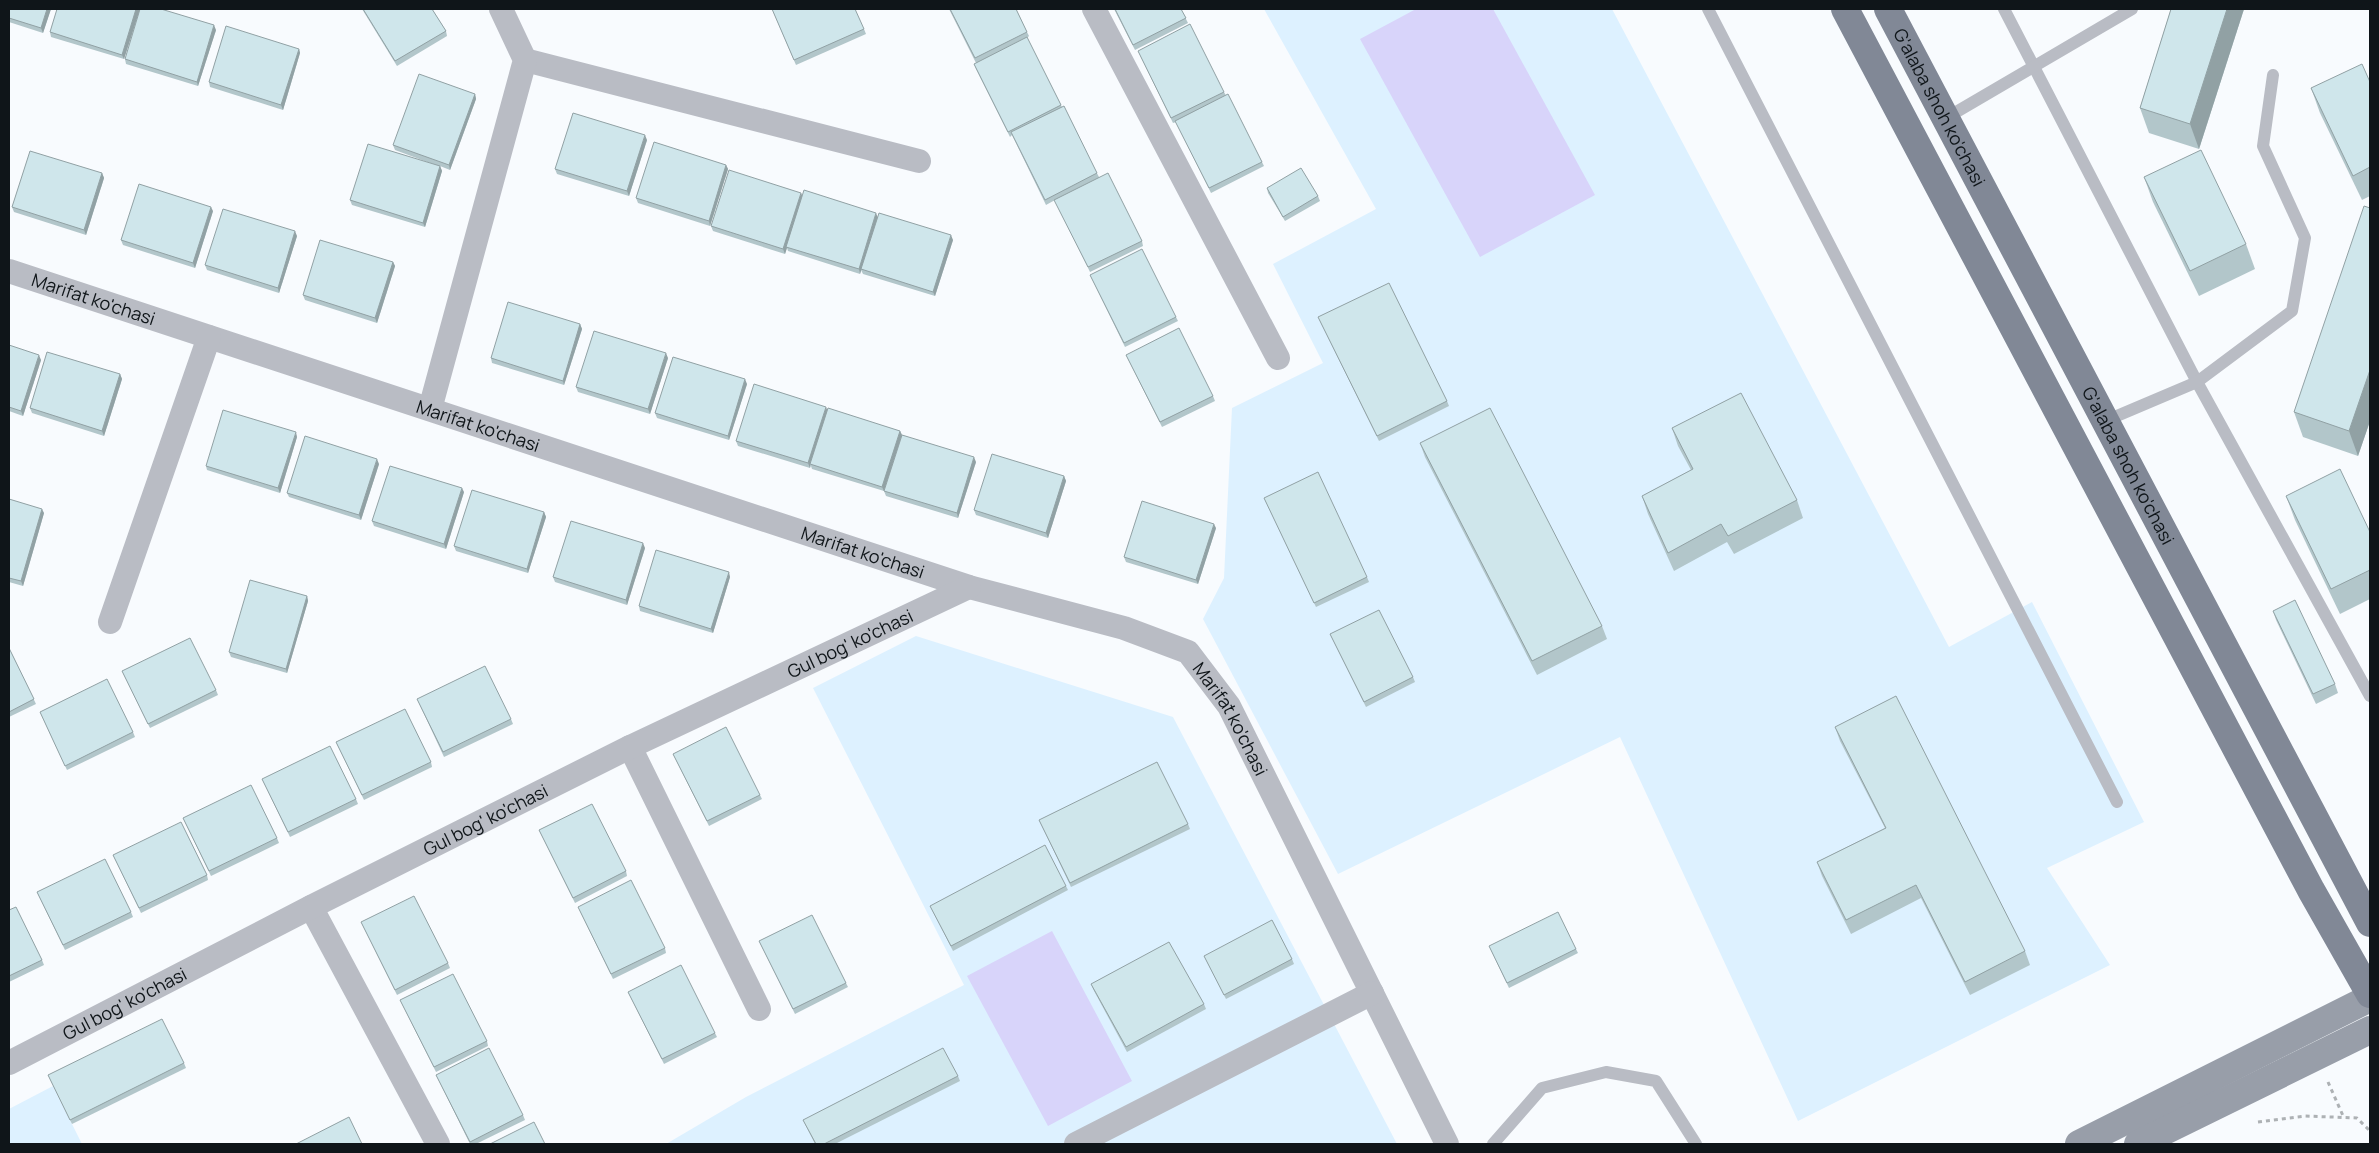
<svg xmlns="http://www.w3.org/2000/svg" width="2379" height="1153" font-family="Manrope,sans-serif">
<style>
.built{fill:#ddf1ff}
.green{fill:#d8d4fa}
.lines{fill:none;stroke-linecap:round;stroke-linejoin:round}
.path{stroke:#adb1b4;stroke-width:3;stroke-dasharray:4 4;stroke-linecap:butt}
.service{stroke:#b9bcc4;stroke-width:12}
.minor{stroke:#b9bcc4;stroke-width:24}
.secondary{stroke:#989ea9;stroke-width:28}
.primary{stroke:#818896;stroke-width:28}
.wall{fill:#b2c6ca}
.shaded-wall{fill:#91a1a4}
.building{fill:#cfe6eb;stroke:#91a1a4}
.labels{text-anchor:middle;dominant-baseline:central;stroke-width:4;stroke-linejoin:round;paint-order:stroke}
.street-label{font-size:18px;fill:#0f1519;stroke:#fff}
</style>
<rect width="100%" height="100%" fill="#f8fbfe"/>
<g class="built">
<path d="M 1264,9 L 1612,9 L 1949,647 L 2032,602 L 2144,822 L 2047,868 L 2110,965 L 1798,1121 L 1620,737 L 1338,874 L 1203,619 L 1224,578 L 1232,408 L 1323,363 L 1273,264 L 1376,209 Z"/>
<path d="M 916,636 L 1173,717 L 1397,1144 L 666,1144 L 746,1097 L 964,985 L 813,688 Z"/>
<path d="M 53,1086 L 82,1144 L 9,1144 L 9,1109 Z"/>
</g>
<g class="green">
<path d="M 1416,9 L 1493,9 L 1595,195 L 1480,257 L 1360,39 Z"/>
<path d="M 1052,931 L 1132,1081 L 1048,1126 L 967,976 Z"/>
</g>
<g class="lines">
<g class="path">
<path d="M 2328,1082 L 2344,1118"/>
<path d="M 2258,1122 L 2305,1116 L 2357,1118 L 2370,1131"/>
</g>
<g class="service">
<path d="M 1708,9 L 2117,802"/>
<path d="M 2004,9 L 2197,382 L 2370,696"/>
<path d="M 1946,118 L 2132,9"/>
<path d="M 2105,421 L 2197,382 L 2292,311 L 2305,238 L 2263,146 L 2273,75"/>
<path d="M 1493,1144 L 1542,1088 L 1606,1072 L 1656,1081 L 1696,1144"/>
</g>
<g class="minor">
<path d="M 1094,9 L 1278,358"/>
<path d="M 525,60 L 919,161"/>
<path id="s1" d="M 9,271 L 969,587 L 1124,628 L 1188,652 L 1229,706 L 1447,1144"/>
<path d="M 430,409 L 525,60 L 501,9"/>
<path d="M 110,622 L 209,337"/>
<path d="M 630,747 L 759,1009"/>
<path d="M 311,907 L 438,1144"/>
<path id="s2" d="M 9,1063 L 311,907 L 630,747 L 969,587"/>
<path d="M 1076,1144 L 1372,993"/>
</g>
<g class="secondary">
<path d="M 2079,1144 L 2370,998"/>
<path d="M 2138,1144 L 2370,1030"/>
</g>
<g class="primary">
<path d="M 1845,9 L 2311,890 L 2370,994"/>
<path id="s3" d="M 1888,9 L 2370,923"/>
</g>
</g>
<g class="wall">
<path d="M 9,9 L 51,9 L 43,33 L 9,22 Z"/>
<path d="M 140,9 L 124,59 L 51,37 L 50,32 Z"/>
<path d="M 362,9 L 432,9 L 446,31 L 447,36 L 397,66 Z"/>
<path d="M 772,9 L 864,29 L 866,34 L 796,65 Z"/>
<path d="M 949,9 L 1016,9 L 1027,32 L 1029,36 L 1027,38 L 1062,107 L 1099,177 L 1142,241 L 1143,246 L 1090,272 L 1055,200 L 1046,205 L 1012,135 L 1010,137 L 976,69 L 974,64 L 976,63 Z"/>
<path d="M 1114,9 L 1181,9 L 1188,23 L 1135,50 Z"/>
<path d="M 2171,9 L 2244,9 L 2199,149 L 2149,133 L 2140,108 Z"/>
<path d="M 216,30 L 198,86 L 126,64 L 125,59 Z"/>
<path d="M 299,49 L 300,53 L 283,110 L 210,87 L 209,82 Z"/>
<path d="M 1138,51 L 1224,92 L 1262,162 L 1264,166 L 1211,193 L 1176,122 L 1173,123 Z"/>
<path d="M 2370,82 L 2370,196 L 2362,200 L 2320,113 L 2311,88 Z"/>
<path d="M 475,94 L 476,99 L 450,170 L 440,166 L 442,171 L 425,227 L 352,205 L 350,200 L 438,166 L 395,150 L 393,145 Z"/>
<path d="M 647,140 L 629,196 L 557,174 L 555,169 Z"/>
<path d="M 726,165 L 728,169 L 710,226 L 638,203 L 636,198 Z"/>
<path d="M 102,173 L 104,178 L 86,235 L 14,212 L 12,207 Z"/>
<path d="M 2144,177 L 2246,244 L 2255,269 L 2199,296 L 2153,202 Z"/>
<path d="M 1267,188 L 1318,196 L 1320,201 L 1285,221 L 1268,193 Z"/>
<path d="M 802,196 L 878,217 L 953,240 L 935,296 L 863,274 L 861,270 L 860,274 L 788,251 L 787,248 L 785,254 L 713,231 L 711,226 Z"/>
<path d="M 2370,208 L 2370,421 L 2358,456 L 2303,437 L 2294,412 Z"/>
<path d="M 213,211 L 195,268 L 123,245 L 121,240 Z"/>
<path d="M 297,236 L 279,293 L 207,270 L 205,265 Z"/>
<path d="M 393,262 L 395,266 L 377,323 L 305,300 L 303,295 Z"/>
<path d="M 1090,275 L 1176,317 L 1178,321 L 1125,347 Z"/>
<path d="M 1318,317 L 1447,401 L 1449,406 L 1379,441 Z"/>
<path d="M 580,324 L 582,329 L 564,385 L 492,363 L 491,358 Z"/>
<path d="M 9,345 L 41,360 L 23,416 L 9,411 Z"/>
<path d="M 1126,355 L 1213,396 L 1215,401 L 1162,427 Z"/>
<path d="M 668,358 L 650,414 L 578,392 L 576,387 Z"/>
<path d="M 120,374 L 122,379 L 104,436 L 32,413 L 30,408 Z"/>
<path d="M 747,384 L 729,440 L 657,418 L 655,413 Z"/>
<path d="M 827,410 L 900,431 L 902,435 L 884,491 L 812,469 L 811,466 L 810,468 L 738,446 L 736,441 Z"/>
<path d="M 1672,428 L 1797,500 L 1803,518 L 1734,554 L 1727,542 L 1674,571 L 1648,514 L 1642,496 L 1691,470 L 1678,446 Z"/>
<path d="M 297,437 L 280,493 L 207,470 L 206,466 Z"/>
<path d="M 1420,443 L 1602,626 L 1607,639 L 1537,675 L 1425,457 Z"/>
<path d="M 976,462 L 958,518 L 886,496 L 884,491 Z"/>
<path d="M 379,464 L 361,520 L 289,497 L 287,493 Z"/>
<path d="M 1064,476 L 1066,481 L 1048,538 L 976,515 L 974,510 Z"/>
<path d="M 464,492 L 446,549 L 374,526 L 372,521 Z"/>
<path d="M 2286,496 L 2370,532 L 2370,599 L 2340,614 L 2295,520 Z"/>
<path d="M 1264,498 L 1367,577 L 1369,582 L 1316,607 Z"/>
<path d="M 9,499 L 44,513 L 23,586 L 9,582 Z"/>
<path d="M 544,512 L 546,517 L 528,573 L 456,551 L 454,546 Z"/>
<path d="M 1216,528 L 1198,584 L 1126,562 L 1124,557 Z"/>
<path d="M 645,548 L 627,605 L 555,582 L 553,577 Z"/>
<path d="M 730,577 L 713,633 L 640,611 L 639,606 Z"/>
<path d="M 307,596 L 308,601 L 287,673 L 231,657 L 229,652 Z"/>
<path d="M 2273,611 L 2335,684 L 2338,693 L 2316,704 L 2276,620 Z"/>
<path d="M 1330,634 L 1413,677 L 1415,682 L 1366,707 Z"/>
<path d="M 9,648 L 36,704 L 9,717 Z"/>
<path d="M 122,671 L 216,690 L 218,695 L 150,728 Z"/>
<path d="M 417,699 L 511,719 L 513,724 L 444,757 Z"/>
<path d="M 40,712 L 133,732 L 135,737 L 67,770 Z"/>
<path d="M 1835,727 L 2025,951 L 2030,965 L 1970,995 L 1921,898 L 1851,934 L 1822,876 L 1817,862 L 1885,828 L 1840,741 Z"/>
<path d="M 336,742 L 431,762 L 432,767 L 364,800 Z"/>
<path d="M 673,754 L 760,795 L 762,799 L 709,826 Z"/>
<path d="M 262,779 L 356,799 L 358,804 L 290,837 Z"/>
<path d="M 183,818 L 277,838 L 279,843 L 211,876 Z"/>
<path d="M 1039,820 L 1188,824 L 1190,829 L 1071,887 Z"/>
<path d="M 539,830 L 626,871 L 627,876 L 575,903 Z"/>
<path d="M 113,855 L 207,875 L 208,880 L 141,913 Z"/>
<path d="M 1066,886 L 1068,890 L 953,951 L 930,906 Z"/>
<path d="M 37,892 L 131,912 L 133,917 L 65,950 Z"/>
<path d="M 578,907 L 665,948 L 666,953 L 613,979 Z"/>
<path d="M 9,910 L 42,960 L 44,965 L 9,982 Z"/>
<path d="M 361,922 L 448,963 L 450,968 L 397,995 Z"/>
<path d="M 759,941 L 846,983 L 848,987 L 795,1014 Z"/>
<path d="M 1489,946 L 1576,949 L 1578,953 L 1509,988 Z"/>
<path d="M 1204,956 L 1292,959 L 1294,964 L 1226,999 Z"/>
<path d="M 1091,984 L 1204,1004 L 1206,1009 L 1127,1052 L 1093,989 Z"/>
<path d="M 628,992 L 715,1033 L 717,1037 L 664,1064 Z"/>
<path d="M 400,1000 L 487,1041 L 488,1046 L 436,1072 Z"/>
<path d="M 184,1063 L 186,1068 L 72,1124 L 48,1075 Z"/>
<path d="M 436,1075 L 523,1115 L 525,1120 L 476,1144 L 470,1144 Z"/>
<path d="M 958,1076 L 960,1081 L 835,1144 L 815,1144 L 803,1120 Z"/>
</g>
<g class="shaded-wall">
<path d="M 47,9 L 51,9 L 43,33 L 41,28 Z"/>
<path d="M 136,9 L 140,9 L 124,59 L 122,55 Z"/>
<path d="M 2227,9 L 2244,9 L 2199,149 L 2190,124 Z"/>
<path d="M 214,25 L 216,30 L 198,86 L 197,82 Z"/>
<path d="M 299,49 L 300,53 L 283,110 L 281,105 Z"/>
<path d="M 475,94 L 476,99 L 450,170 L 449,165 Z"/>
<path d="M 645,135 L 647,140 L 629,196 L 627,191 Z"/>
<path d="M 726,165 L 728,169 L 710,226 L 709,221 Z"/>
<path d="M 440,166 L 442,171 L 425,227 L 423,223 Z"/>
<path d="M 102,173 L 104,178 L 86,235 L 84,230 Z"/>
<path d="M 801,193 L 803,197 L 785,254 L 783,249 Z"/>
<path d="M 211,207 L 213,211 L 195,268 L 193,263 Z"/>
<path d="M 876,213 L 878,218 L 860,274 L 859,269 Z"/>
<path d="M 295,231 L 297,236 L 279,293 L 278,288 Z"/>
<path d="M 951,235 L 953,240 L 935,296 L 933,292 Z"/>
<path d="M 393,262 L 395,266 L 377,323 L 375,318 Z"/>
<path d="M 580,324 L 582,329 L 564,385 L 563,381 Z"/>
<path d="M 666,353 L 668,358 L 650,414 L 648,409 Z"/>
<path d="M 39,355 L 41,360 L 23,416 L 21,411 Z"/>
<path d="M 2370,370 L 2370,421 L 2358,456 L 2349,431 Z"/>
<path d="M 120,374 L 122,379 L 104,436 L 102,431 Z"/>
<path d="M 745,379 L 747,384 L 729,440 L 728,436 Z"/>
<path d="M 826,407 L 828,412 L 810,464 L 810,468 L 808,463 Z"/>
<path d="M 900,431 L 902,435 L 884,491 L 882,487 Z"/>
<path d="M 296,432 L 297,437 L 280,493 L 278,488 Z"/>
<path d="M 974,457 L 976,462 L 958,518 L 957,513 Z"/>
<path d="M 377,459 L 379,464 L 361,520 L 359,515 Z"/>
<path d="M 1064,476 L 1066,481 L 1048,538 L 1046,533 Z"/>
<path d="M 462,488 L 464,492 L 446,549 L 444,544 Z"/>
<path d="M 42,509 L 44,513 L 23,586 L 21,581 Z"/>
<path d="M 544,512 L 546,517 L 528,573 L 527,569 Z"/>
<path d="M 1214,524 L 1216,528 L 1198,584 L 1196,580 Z"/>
<path d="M 643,543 L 645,548 L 627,605 L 626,600 Z"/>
<path d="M 729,572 L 730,577 L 713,633 L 711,629 Z"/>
<path d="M 307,596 L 308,601 L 287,673 L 286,669 Z"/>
</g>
<g class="building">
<path d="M 9,9 L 47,9 L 41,28 L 9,18 Z"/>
<path d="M 57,9 L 136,9 L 122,55 L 50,32 Z"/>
<path d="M 140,9 L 161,9 L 214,25 L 197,82 L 125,59 Z"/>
<path d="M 363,9 L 432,9 L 446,31 L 395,61 Z"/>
<path d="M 772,9 L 855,9 L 864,29 L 794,60 Z"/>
<path d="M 950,9 L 1016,9 L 1027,32 L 975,58 Z"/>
<path d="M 1115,9 L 1181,9 L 1186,18 L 1133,45 Z"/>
<path d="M 2171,9 L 2227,9 L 2190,124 L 2140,108 Z"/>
<path d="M 1190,24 L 1224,92 L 1171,118 L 1138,51 Z"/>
<path d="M 226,26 L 299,49 L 281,105 L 209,82 Z"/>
<path d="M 1027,37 L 1061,105 L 1008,132 L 974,64 Z"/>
<path d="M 2362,64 L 2370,82 L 2370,167 L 2353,176 L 2311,88 Z"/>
<path d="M 419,74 L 475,94 L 449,165 L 393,145 Z"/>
<path d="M 1228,94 L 1262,162 L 1209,188 L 1175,121 Z"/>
<path d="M 1064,106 L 1097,173 L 1045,200 L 1011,132 Z"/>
<path d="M 573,113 L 645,135 L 627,191 L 555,169 Z"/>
<path d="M 654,142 L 726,165 L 709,221 L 636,198 Z"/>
<path d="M 368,144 L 440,166 L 423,223 L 350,200 Z"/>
<path d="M 2201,150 L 2246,244 L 2190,271 L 2144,177 Z"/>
<path d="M 30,151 L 102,173 L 84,230 L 12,207 Z"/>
<path d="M 1301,168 L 1318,196 L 1283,217 L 1267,188 Z"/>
<path d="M 729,170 L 801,193 L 783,249 L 711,226 Z"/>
<path d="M 1108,173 L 1142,241 L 1088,267 L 1054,200 Z"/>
<path d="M 139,184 L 211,207 L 193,263 L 121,240 Z"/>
<path d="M 804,190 L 876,213 L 859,269 L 786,247 Z"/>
<path d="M 2364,206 L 2370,208 L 2370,370 L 2349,431 L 2294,412 Z"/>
<path d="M 223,209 L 295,231 L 278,288 L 205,265 Z"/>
<path d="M 879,213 L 951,235 L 933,292 L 861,269 Z"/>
<path d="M 320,240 L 393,262 L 375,318 L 303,295 Z"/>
<path d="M 1142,249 L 1176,317 L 1124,343 L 1090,275 Z"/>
<path d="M 1389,283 L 1447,401 L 1377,436 L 1318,317 Z"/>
<path d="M 508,302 L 580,324 L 563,381 L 491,358 Z"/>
<path d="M 1179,328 L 1213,396 L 1160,422 L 1126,355 Z"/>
<path d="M 594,331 L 666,353 L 648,409 L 576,387 Z"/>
<path d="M 9,345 L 39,355 L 21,411 L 9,407 Z"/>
<path d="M 47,352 L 120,374 L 102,431 L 30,408 Z"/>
<path d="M 673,357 L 745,379 L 728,436 L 655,413 Z"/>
<path d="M 754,384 L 826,407 L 808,463 L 736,441 Z"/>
<path d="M 1741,393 L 1797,500 L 1728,536 L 1721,524 L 1668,553 L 1642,496 L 1693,469 L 1672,428 Z"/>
<path d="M 828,408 L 900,431 L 882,487 L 810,464 Z"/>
<path d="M 1490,408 L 1602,626 L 1532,661 L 1420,443 Z"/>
<path d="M 223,410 L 296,432 L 278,488 L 206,466 Z"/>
<path d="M 902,435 L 974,457 L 957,513 L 884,491 Z"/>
<path d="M 305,436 L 377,459 L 359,515 L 287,493 Z"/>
<path d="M 992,454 L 1064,476 L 1046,533 L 974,510 Z"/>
<path d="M 390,466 L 462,488 L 444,544 L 372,521 Z"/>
<path d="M 2340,469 L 2370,532 L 2370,570 L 2331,589 L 2286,496 Z"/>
<path d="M 1318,472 L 1367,577 L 1314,603 L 1264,498 Z"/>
<path d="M 472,490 L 544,512 L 527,569 L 454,546 Z"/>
<path d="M 9,499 L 42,509 L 21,581 L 9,578 Z"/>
<path d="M 1142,501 L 1214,524 L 1196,580 L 1124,557 Z"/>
<path d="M 571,521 L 643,543 L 626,600 L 553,577 Z"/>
<path d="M 656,550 L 729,572 L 711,629 L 639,606 Z"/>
<path d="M 250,580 L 307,596 L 286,669 L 229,652 Z"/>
<path d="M 2295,600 L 2335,684 L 2313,694 L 2273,611 Z"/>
<path d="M 1379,610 L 1413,677 L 1364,702 L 1330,634 Z"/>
<path d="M 190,638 L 216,690 L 148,724 L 122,671 Z"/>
<path d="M 9,648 L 34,699 L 9,712 Z"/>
<path d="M 485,666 L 511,719 L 443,752 L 417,699 Z"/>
<path d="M 107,679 L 133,732 L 65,766 L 40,712 Z"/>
<path d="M 1896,696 L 2025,951 L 1965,982 L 1916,885 L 1846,920 L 1817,862 L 1886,828 L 1835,727 Z"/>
<path d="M 405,709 L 431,762 L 362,795 L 336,742 Z"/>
<path d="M 726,727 L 760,795 L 707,821 L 673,754 Z"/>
<path d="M 330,746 L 356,799 L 288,832 L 262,779 Z"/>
<path d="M 1157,762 L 1188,824 L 1070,883 L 1039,820 Z"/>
<path d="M 251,785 L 277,838 L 209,871 L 183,818 Z"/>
<path d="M 592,804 L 626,871 L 573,898 L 539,830 Z"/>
<path d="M 181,822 L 207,875 L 139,908 L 113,855 Z"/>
<path d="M 1045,845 L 1066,886 L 951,946 L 930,906 Z"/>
<path d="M 105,859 L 131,912 L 63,945 L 37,892 Z"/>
<path d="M 631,880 L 665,948 L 611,974 L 578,907 Z"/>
<path d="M 414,896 L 448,963 L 395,990 L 361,922 Z"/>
<path d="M 16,907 L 42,960 L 9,976 L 9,910 Z"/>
<path d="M 1558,912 L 1576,949 L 1507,983 L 1489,946 Z"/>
<path d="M 812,915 L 846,983 L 793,1009 L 759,941 Z"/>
<path d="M 1272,920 L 1292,959 L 1224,995 L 1204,956 Z"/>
<path d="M 1169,942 L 1204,1004 L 1126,1047 L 1091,984 Z"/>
<path d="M 681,965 L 715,1033 L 662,1059 L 628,992 Z"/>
<path d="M 453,974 L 487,1041 L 434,1067 L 400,1000 Z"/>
<path d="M 162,1019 L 184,1063 L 70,1120 L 48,1075 Z"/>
<path d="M 489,1048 L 523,1115 L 470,1142 L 436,1075 Z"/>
<path d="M 943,1048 L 958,1076 L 824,1144 L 816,1144 L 803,1120 Z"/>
<path d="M 349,1117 L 362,1144 L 296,1144 Z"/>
<path d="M 534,1122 L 545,1144 L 490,1144 Z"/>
</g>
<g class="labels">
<g class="street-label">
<text stroke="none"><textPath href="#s3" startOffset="111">G'alaba shoh ko'chasi</textPath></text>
<text stroke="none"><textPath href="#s1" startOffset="89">Marifat ko'chasi</textPath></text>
<text stroke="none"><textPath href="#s1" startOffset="494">Marifat ko'chasi</textPath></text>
<text stroke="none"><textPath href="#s3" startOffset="516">G'alaba shoh ko'chasi</textPath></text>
<text stroke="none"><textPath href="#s1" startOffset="899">Marifat ko'chasi</textPath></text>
<text stroke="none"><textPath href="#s2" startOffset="940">Gul bog' ko'chasi</textPath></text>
<text stroke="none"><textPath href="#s1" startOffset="1319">Marifat ko'chasi</textPath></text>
<text stroke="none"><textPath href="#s2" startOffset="535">Gul bog' ko'chasi</textPath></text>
<text stroke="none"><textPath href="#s2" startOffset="130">Gul bog' ko'chasi</textPath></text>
</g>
</g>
<rect width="2379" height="1153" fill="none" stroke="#0f1519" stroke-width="20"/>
</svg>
